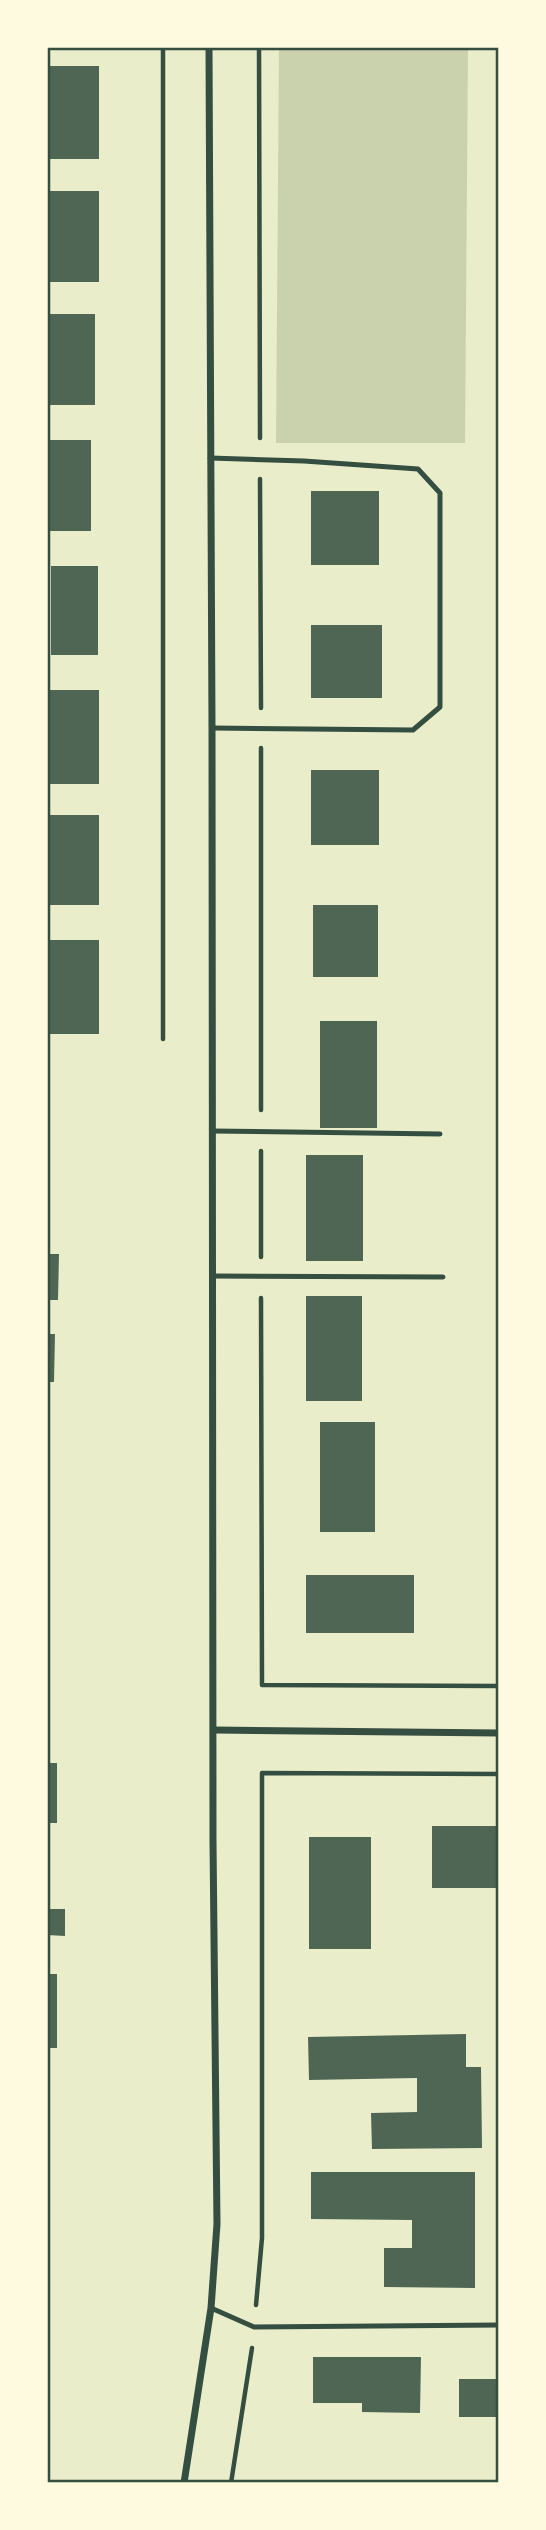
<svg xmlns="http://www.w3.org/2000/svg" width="546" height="2530" font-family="'PT Serif',serif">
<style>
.green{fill:#cad2ad}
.building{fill:#4f6655}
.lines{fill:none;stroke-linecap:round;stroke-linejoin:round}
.path{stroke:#344e41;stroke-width:4.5}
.service{stroke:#344e41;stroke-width:5}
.minor{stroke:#344e41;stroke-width:7}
.neatline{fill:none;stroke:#344e41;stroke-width:2.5}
</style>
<rect width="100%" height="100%" fill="#e9edc9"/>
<path class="green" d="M 279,47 L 468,47 L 465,443 L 276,443 Z"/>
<g class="building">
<rect x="48" y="66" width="51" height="93"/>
<rect x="50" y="191" width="49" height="91"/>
<rect x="47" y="314" width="48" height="91"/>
<rect x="47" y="440" width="44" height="91"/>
<rect x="311" y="491" width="68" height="74"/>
<rect x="51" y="566" width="47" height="89"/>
<rect x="311" y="625" width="71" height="73"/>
<rect x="49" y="690" width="50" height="94"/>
<rect x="311" y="770" width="68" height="75"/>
<rect x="48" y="815" width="51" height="90"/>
<rect x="313" y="905" width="65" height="72"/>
<rect x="49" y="940" width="50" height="94"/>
<rect x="320" y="1021" width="57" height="107"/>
<rect x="306" y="1155" width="57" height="106"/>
<path d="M 47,1254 L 59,1254 L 58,1300 L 47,1300 Z"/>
<rect x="306" y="1296" width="56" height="105"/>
<path d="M 47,1334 L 55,1334 L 54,1382 L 47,1382 Z"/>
<rect x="320" y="1422" width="55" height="110"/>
<rect x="306" y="1575" width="108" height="58"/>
<rect x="47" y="1763" width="10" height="60"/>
<rect x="432" y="1826" width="67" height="62"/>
<rect x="309" y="1837" width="62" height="112"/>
<path d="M 47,1909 L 65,1909 L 65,1936 L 47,1935 Z"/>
<rect x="47" y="1974" width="10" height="74"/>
<path d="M 466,2034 L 466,2067 L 481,2067 L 482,2148 L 372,2149 L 371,2113 L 417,2112 L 417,2078 L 309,2080 L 308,2037 Z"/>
<rect x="47" y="2149" width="3" height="83"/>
<path d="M 311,2172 L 475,2172 L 475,2288 L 384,2287 L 384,2248 L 412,2248 L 412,2220 L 311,2219 Z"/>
<path d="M 313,2357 L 421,2357 L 420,2413 L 362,2412 L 362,2403 L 313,2403 Z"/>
<rect x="459" y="2379" width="40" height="38"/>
</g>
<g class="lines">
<g class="path">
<path d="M 163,47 L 163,1039"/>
<path d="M 259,47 L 260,438"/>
<path d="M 260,479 L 261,708"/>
<path d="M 261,748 L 261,1110"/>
<path d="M 261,1151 L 261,1257"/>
<path d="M 261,1298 L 262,1685 L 499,1686"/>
<path d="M 256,2305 L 262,2238 L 262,1773 L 499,1774"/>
<path d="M 231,2483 L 252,2348"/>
</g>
<g class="service">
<path d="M 210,458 L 304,461 L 418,469 L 440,493 L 440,707 L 413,730 L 212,728"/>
<path d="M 212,1131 L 440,1134"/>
<path d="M 212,1276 L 443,1277"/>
<path d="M 211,2308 L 254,2327 L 499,2325"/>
</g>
<g class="minor">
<path d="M 214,1730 L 499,1733"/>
<path d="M 184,2483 L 211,2308 L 217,2224 L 213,1841 L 212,728 L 209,47"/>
</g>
</g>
<rect width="546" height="2530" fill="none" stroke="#fefae0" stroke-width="98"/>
<rect x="49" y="49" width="448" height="2432" class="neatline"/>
</svg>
